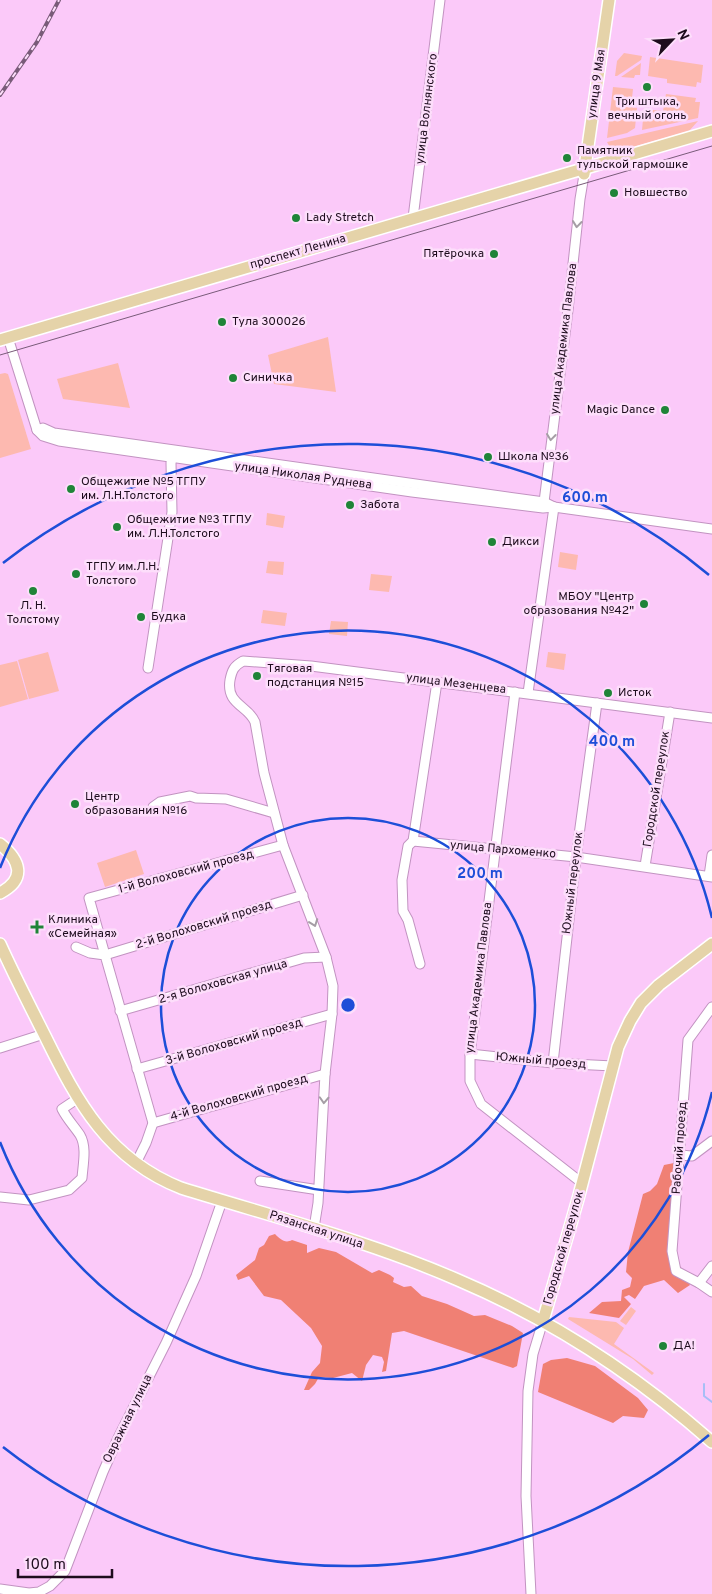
<svg xmlns="http://www.w3.org/2000/svg" width="712" height="1594" font-family="Overpass,sans-serif">
<style>
.green{fill:#fdb9b0}
.forest{fill:#f08074}
.lines{fill:none;stroke-linecap:round;stroke-linejoin:round}
.stream{stroke:#a7bef6;stroke-width:2}
.minor-casing{stroke:#c293c1;stroke-width:11}
.major-casing{stroke:#fff;stroke-width:14}
.minor{stroke:#fff;stroke-width:9}
.major{stroke:#e5d3a9;stroke-width:11}
.tram{stroke:#795b79;stroke-width:1}
.rail-casing{stroke:#795b79;stroke-width:4}
.rail{stroke:#fddefb;stroke-width:2;stroke-dasharray:5.5;stroke-linecap:butt}
.oneway{stroke:#a59ea5}
.ring{fill:none;stroke:#1d4ed8;stroke-width:2.5}
.poi-dot{fill:#1f8438;stroke:#fddefb;stroke-width:2}
.labels{text-anchor:middle;dominant-baseline:central;stroke-width:5;stroke-linejoin:round;paint-order:stroke}
.street-label{font-size:12px;fill:#1d0c1d;stroke:#fddefb}
.poi-label{font-size:12px;fill:#1d0c1d;stroke:#fddefb;text-anchor:start}
.centre{fill:#1d4ed8;stroke:#fddefb;stroke-width:2.5}
.ring-label{font-size:15px;text-anchor:middle;font-weight:bold;fill:#1d4ed8;stroke:#fddefb;stroke-width:5;stroke-linejoin:round;paint-order:stroke}
</style>
<rect width="100%" height="100%" fill="#fbc9f9"/>
<g class="green">
<path d="M 624,53 L 642,56 L 641,60 L 617,76 L 615,76 L 617,61 Z"/>
<path d="M 650,57 L 703,65 L 701,83 L 697,82 L 696,87 L 667,83 L 667,79 L 648,76 Z"/>
<path d="M 641,63 L 640,75 L 635,75 L 634,78 L 621,77 Z"/>
<path d="M 613,87 L 633,89 L 631,107 L 637,108 L 635,128 L 627,133 L 607,138 Z"/>
<path d="M 666,94 L 696,98 L 695,102 L 700,102 L 698,118 L 642,130 L 644,109 L 663,111 Z"/>
<path d="M 698,121 L 689,131 L 619,151 L 611,149 L 607,142 Z"/>
<path d="M 328,337 L 336,392 L 274,384 L 268,355 Z"/>
<path d="M 118,363 L 130,408 L 63,399 L 57,379 Z"/>
<path d="M 5,373 L 8,374 L 31,449 L 0,458 L 0,374 Z"/>
<path d="M 267,513 L 285,516 L 283,528 L 266,525 Z"/>
<path d="M 560,552 L 578,555 L 576,570 L 558,567 Z"/>
<path d="M 268,561 L 284,562 L 283,575 L 266,573 Z"/>
<path d="M 371,574 L 392,576 L 389,592 L 369,590 Z"/>
<path d="M 263,610 L 287,613 L 285,626 L 261,623 Z"/>
<path d="M 331,621 L 348,622 L 347,636 L 329,634 Z"/>
<path d="M 48,652 L 59,691 L 29,699 L 18,660 Z"/>
<path d="M 548,652 L 566,654 L 564,670 L 546,667 Z"/>
<path d="M 17,661 L 28,699 L 0,707 L 0,665 Z"/>
<path d="M 136,850 L 144,874 L 105,887 L 97,863 Z"/>
<path d="M 631,1307 L 636,1311 L 626,1325 L 620,1321 Z"/>
<path d="M 569,1317 L 616,1322 L 624,1328 L 614,1344 L 654,1373 L 652,1375 L 633,1359 L 568,1319 Z"/>
</g>
<g class="forest">
<path d="M 679,1162 L 672,1251 L 690,1285 L 678,1293 L 664,1280 L 644,1286 L 635,1299 L 629,1295 L 624,1297 L 631,1304 L 619,1318 L 589,1313 L 602,1302 L 621,1301 L 622,1290 L 630,1287 L 632,1278 L 626,1272 L 628,1252 L 643,1194 L 650,1191 L 657,1184 L 664,1165 Z"/>
<path d="M 275,1234 C 280,1239 285,1244 292,1240 L 307,1245 L 307,1253 L 319,1248 L 336,1252 L 372,1273 L 379,1270 L 390,1275 L 394,1278 L 393,1282 L 404,1287 L 411,1286 L 422,1296 L 447,1304 L 474,1316 L 485,1315 L 512,1326 L 523,1333 L 517,1366 L 513,1368 L 404,1331 L 392,1333 L 386,1371 L 382,1372 L 384,1362 L 382,1357 L 373,1355 L 366,1365 L 362,1381 L 352,1373 L 333,1378 L 319,1377 L 315,1384 L 309,1390 L 304,1390 L 312,1372 L 320,1363 L 322,1346 L 311,1328 L 281,1300 L 264,1296 L 249,1276 L 238,1280 L 236,1275 L 255,1260 L 259,1248 L 264,1245 L 269,1236 Z"/>
<path d="M 567,1358 L 595,1366 L 638,1398 L 648,1410 L 644,1418 L 623,1416 L 613,1423 L 538,1392 L 543,1364 L 551,1360 Z"/>
</g>
<g class="lines">
<path class="stream" d="M 704,1384 L 704,1396 L 712,1402"/>
<g class="minor-casing">
<g id="minor">
<path d="M 413,218 L 440,0"/>
<path d="M 10,344 L 37,430 L 43,436 L 59,441 L 412,492 L 543,508 L 554,507 L 712,529"/>
<path d="M 37,430 L 43,428 L 54,433 L 544,502 L 554,507"/>
<path d="M 544,502 L 568,310 L 580,199 L 584,175"/>
<path d="M 148,668 L 172,512 L 171,463 L 173,453"/>
<path d="M 515,692 L 470,1054 L 470,1081 L 481,1104 L 582,1183"/>
<path d="M 528,693 L 554,507"/>
<path d="M 153,807 L 160,802 L 190,796 L 196,798 L 226,799 L 274,813"/>
<path d="M 413,841 L 576,857 L 712,877"/>
<path d="M 283,845 L 89,898 L 105,955 L 303,895"/>
<path d="M 645,866 L 670,712"/>
<path d="M 709,876 L 712,855"/>
<path d="M 76,947 L 90,953 L 105,955 L 153,1123 L 146,1143 L 136,1163"/>
<path d="M 420,964 L 408,920 L 403,911 L 402,880 L 408,846 L 413,841 L 437,682"/>
<path d="M 712,1007 L 688,1040 L 672,1251 L 676,1271 L 699,1283 L 712,1292"/>
<path d="M 120,1011 L 304,958 L 326,957"/>
<path d="M 0,1048 L 44,1034"/>
<path d="M 470,1054 L 553,1063 L 613,1066"/>
<path d="M 553,1063 L 576,857 L 597,703"/>
<path d="M 137,1069 L 332,1014"/>
<path d="M 153,1123 L 325,1074"/>
<path d="M 680,1155 L 692,1156 L 712,1141"/>
<path d="M 260,1181 L 319,1190"/>
<path d="M 0,1197 L 29,1200 L 69,1190 L 82,1178 C 83,1164 87,1147 80,1135 C 74,1126 67,1119 62,1109 L 77,1099"/>
<path d="M 314,1228 L 318,1203 L 325,1074 L 332,1014 L 333,986 L 326,957 L 283,845 L 264,773 L 255,722 C 248,705 226,705 230,680 C 232,670 234,666 243,661 L 311,666 L 712,718"/>
<path d="M 699,1283 L 712,1266"/>
<path d="M 0,1589 L 29,1593 L 39,1592 L 50,1586 L 65,1571 L 103,1472 L 118,1438 L 166,1343 L 196,1276 L 222,1201"/>
<path d="M 531,1594 L 526,1496 L 528,1391 L 533,1354 L 543,1321"/>
</g>
</g>
<g class="major-casing">
<g id="major">
<path d="M 584,174 L 609,0"/>
<path d="M 0,340 L 712,131"/>
<path d="M 0,844 C 20,860 27,879 0,893"/>
<path d="M 0,944 C 14,975 30,1006 45,1036 C 78,1103 108,1159 181,1188 C 274,1217 369,1241 458,1280 C 552,1320 636,1375 712,1442"/>
<path d="M 543,1321 L 578,1199 L 618,1047 L 630,1021 L 641,1003 L 659,985 L 712,944"/>
</g>
</g>
<use href="#minor" class="minor"/>
<use href="#major" class="major"/>
<path class="tram" d="M 0,355 L 712,146"/>
<g class="rail-casing">
<path id="rail" d="M 0,95 L 37,42 L 59,0"/>
</g>
<use href="#rail" class="rail"/>
</g>
<defs><path id="oneway-chevron" d="M-2-3.5L2.5 0L-2 3.5" fill="none" stroke-width="1.6" stroke-linecap="round" stroke-linejoin="round" transform="scale(1.25)"/></defs>
<g class="oneway">
<use href="#oneway-chevron" transform="translate(577 224) rotate(96)"/>
<use href="#oneway-chevron" transform="translate(551 437) rotate(97)"/>
<use href="#oneway-chevron" transform="translate(314 923) rotate(70)"/>
<use href="#oneway-chevron" transform="translate(324 1100) rotate(93)"/>
</g>
<g class="ring">
<circle cx="348" cy="1005" r="187"/>
<path d="M712 1092A374 374 0 0 1 0 1142M0 868A374 374 0 0 1 712 918"/>
<path d="M709 1435A561 561 0 0 1 3 1447M3 563A561 561 0 0 1 709 575"/>
</g>
<g class="poi-dot">
<circle cx="647" cy="87" r="5"/>
<circle cx="567" cy="158" r="5"/>
<circle cx="614" cy="193" r="5"/>
<circle cx="296" cy="218" r="5"/>
<circle cx="494" cy="254" r="5"/>
<circle cx="222" cy="322" r="5"/>
<circle cx="233" cy="378" r="5"/>
<circle cx="665" cy="410" r="5"/>
<circle cx="488" cy="457" r="5"/>
<circle cx="71" cy="489" r="5"/>
<circle cx="350" cy="505" r="5"/>
<circle cx="117" cy="527" r="5"/>
<circle cx="492" cy="542" r="5"/>
<circle cx="76" cy="574" r="5"/>
<circle cx="33" cy="591" r="5"/>
<circle cx="644" cy="604" r="5"/>
<circle cx="141" cy="617" r="5"/>
<circle cx="257" cy="676" r="5"/>
<circle cx="608" cy="693" r="5"/>
<circle cx="75" cy="804" r="5"/>
<path d="M34.5 919.5h5v5h5v5h-5v5h-5v-5h-5v-5h5z"/>
<circle cx="663" cy="1346" r="5"/>
</g>
<g class="labels">
<g class="street-label">
<text transform="translate(597 84) rotate(-82)">улица 9 Мая</text>
<text transform="translate(427 109) rotate(-83)">улица Волнянского</text>
<text transform="translate(298 252) rotate(-16)">проспект Ленина</text>
<text transform="translate(564 339) rotate(-83)">улица Академика Павлова</text>
<text transform="translate(303 476) rotate(8)">улица Николая Руднева</text>
<text transform="translate(456 684) rotate(7)">улица Мезенцева</text>
<text transform="translate(657 789) rotate(-81)">Городской переулок</text>
<text transform="translate(503 850) rotate(5)">улица Пархоменко</text>
<text transform="translate(186 872) rotate(-15)">1-й Волоховский проезд</text>
<text transform="translate(573 883) rotate(-83)">Южный переулок</text>
<text transform="translate(204 925) rotate(-17)">2-й Волоховский проезд</text>
<text transform="translate(479 978) rotate(-83)">улица Академика Павлова</text>
<text transform="translate(223 982) rotate(-16)">2-я Волоховская улица</text>
<text transform="translate(234 1042) rotate(-16)">3-й Волоховский проезд</text>
<text transform="translate(541 1061) rotate(5)">Южный проезд</text>
<text transform="translate(239 1098) rotate(-16)">4-й Волоховский проезд</text>
<text transform="translate(680 1148) rotate(-86)">Рабочий проезд</text>
<text transform="translate(316 1230) rotate(18)">Рязанская улица</text>
<text transform="translate(564 1248) rotate(-74)">Городской переулок</text>
<text transform="translate(128 1419) rotate(-64)">Овражная улица</text>
</g>
<g class="poi-label">
<text x="647" y="102" text-anchor="middle">Три штыка,<tspan x="647" dy="14">вечный огонь</tspan></text>
<text x="577" y="151">Памятник<tspan x="577" dy="14">тульской гармошке</tspan></text>
<text x="624" y="193">Новшество</text>
<text x="306" y="218">Lady Stretch</text>
<text x="484" y="254" text-anchor="end">Пятёрочка</text>
<text x="232" y="322">Тула 300026</text>
<text x="243" y="378">Синичка</text>
<text x="655" y="410" text-anchor="end">Magic Dance</text>
<text x="498" y="457">Школа №36</text>
<text x="81" y="482">Общежитие №5 ТГПУ<tspan x="81" dy="14">им. Л.Н.Толстого</tspan></text>
<text x="360" y="505">Забота</text>
<text x="127" y="520">Общежитие №3 ТГПУ<tspan x="127" dy="14">им. Л.Н.Толстого</tspan></text>
<text x="502" y="542">Дикси</text>
<text x="86" y="567">ТГПУ им.Л.Н.<tspan x="86" dy="14">Толстого</tspan></text>
<text x="634" y="597" text-anchor="end">МБОУ "Центр<tspan x="634" dy="14">образования №42"</tspan></text>
<text x="33" y="606" text-anchor="middle">Л. Н.<tspan x="33" dy="14">Толстому</tspan></text>
<text x="151" y="617">Будка</text>
<text x="267" y="669">Тяговая<tspan x="267" dy="14">подстанция №15</tspan></text>
<text x="618" y="693">Исток</text>
<text x="85" y="797">Центр<tspan x="85" dy="14">образования №16</tspan></text>
<text x="48" y="920">Клиника<tspan x="48" dy="14">«Семейная»</tspan></text>
<text x="673" y="1346">ДА!</text>
</g>
</g>
<circle cx="348" cy="1005" r="8" class="centre"/>
<g class="ring-label">
<text x="585" y="502">600 m</text>
<text x="612" y="746">400 m</text>
<text x="480" y="878">200 m</text>
</g>
<g transform="translate(672 40) rotate(65)" stroke="#fddefb" stroke-width="4" paint-order="stroke">
<path d="M0-4L9 19L0 12L-9 19Z" fill="#1d0c1d"/>
<text y="-8" font-size="14" font-weight="bold" text-anchor="middle" fill="#1d0c1d">N</text>
</g>
<path d="M18 1569v8h94v-8" fill="none" stroke="#1d0c1d" stroke-width="2.5"/>
<text x="25" y="1569" font-size="15" fill="#1d0c1d" stroke="#fddefb" stroke-width="4" paint-order="stroke">100 m</text>
</svg>
